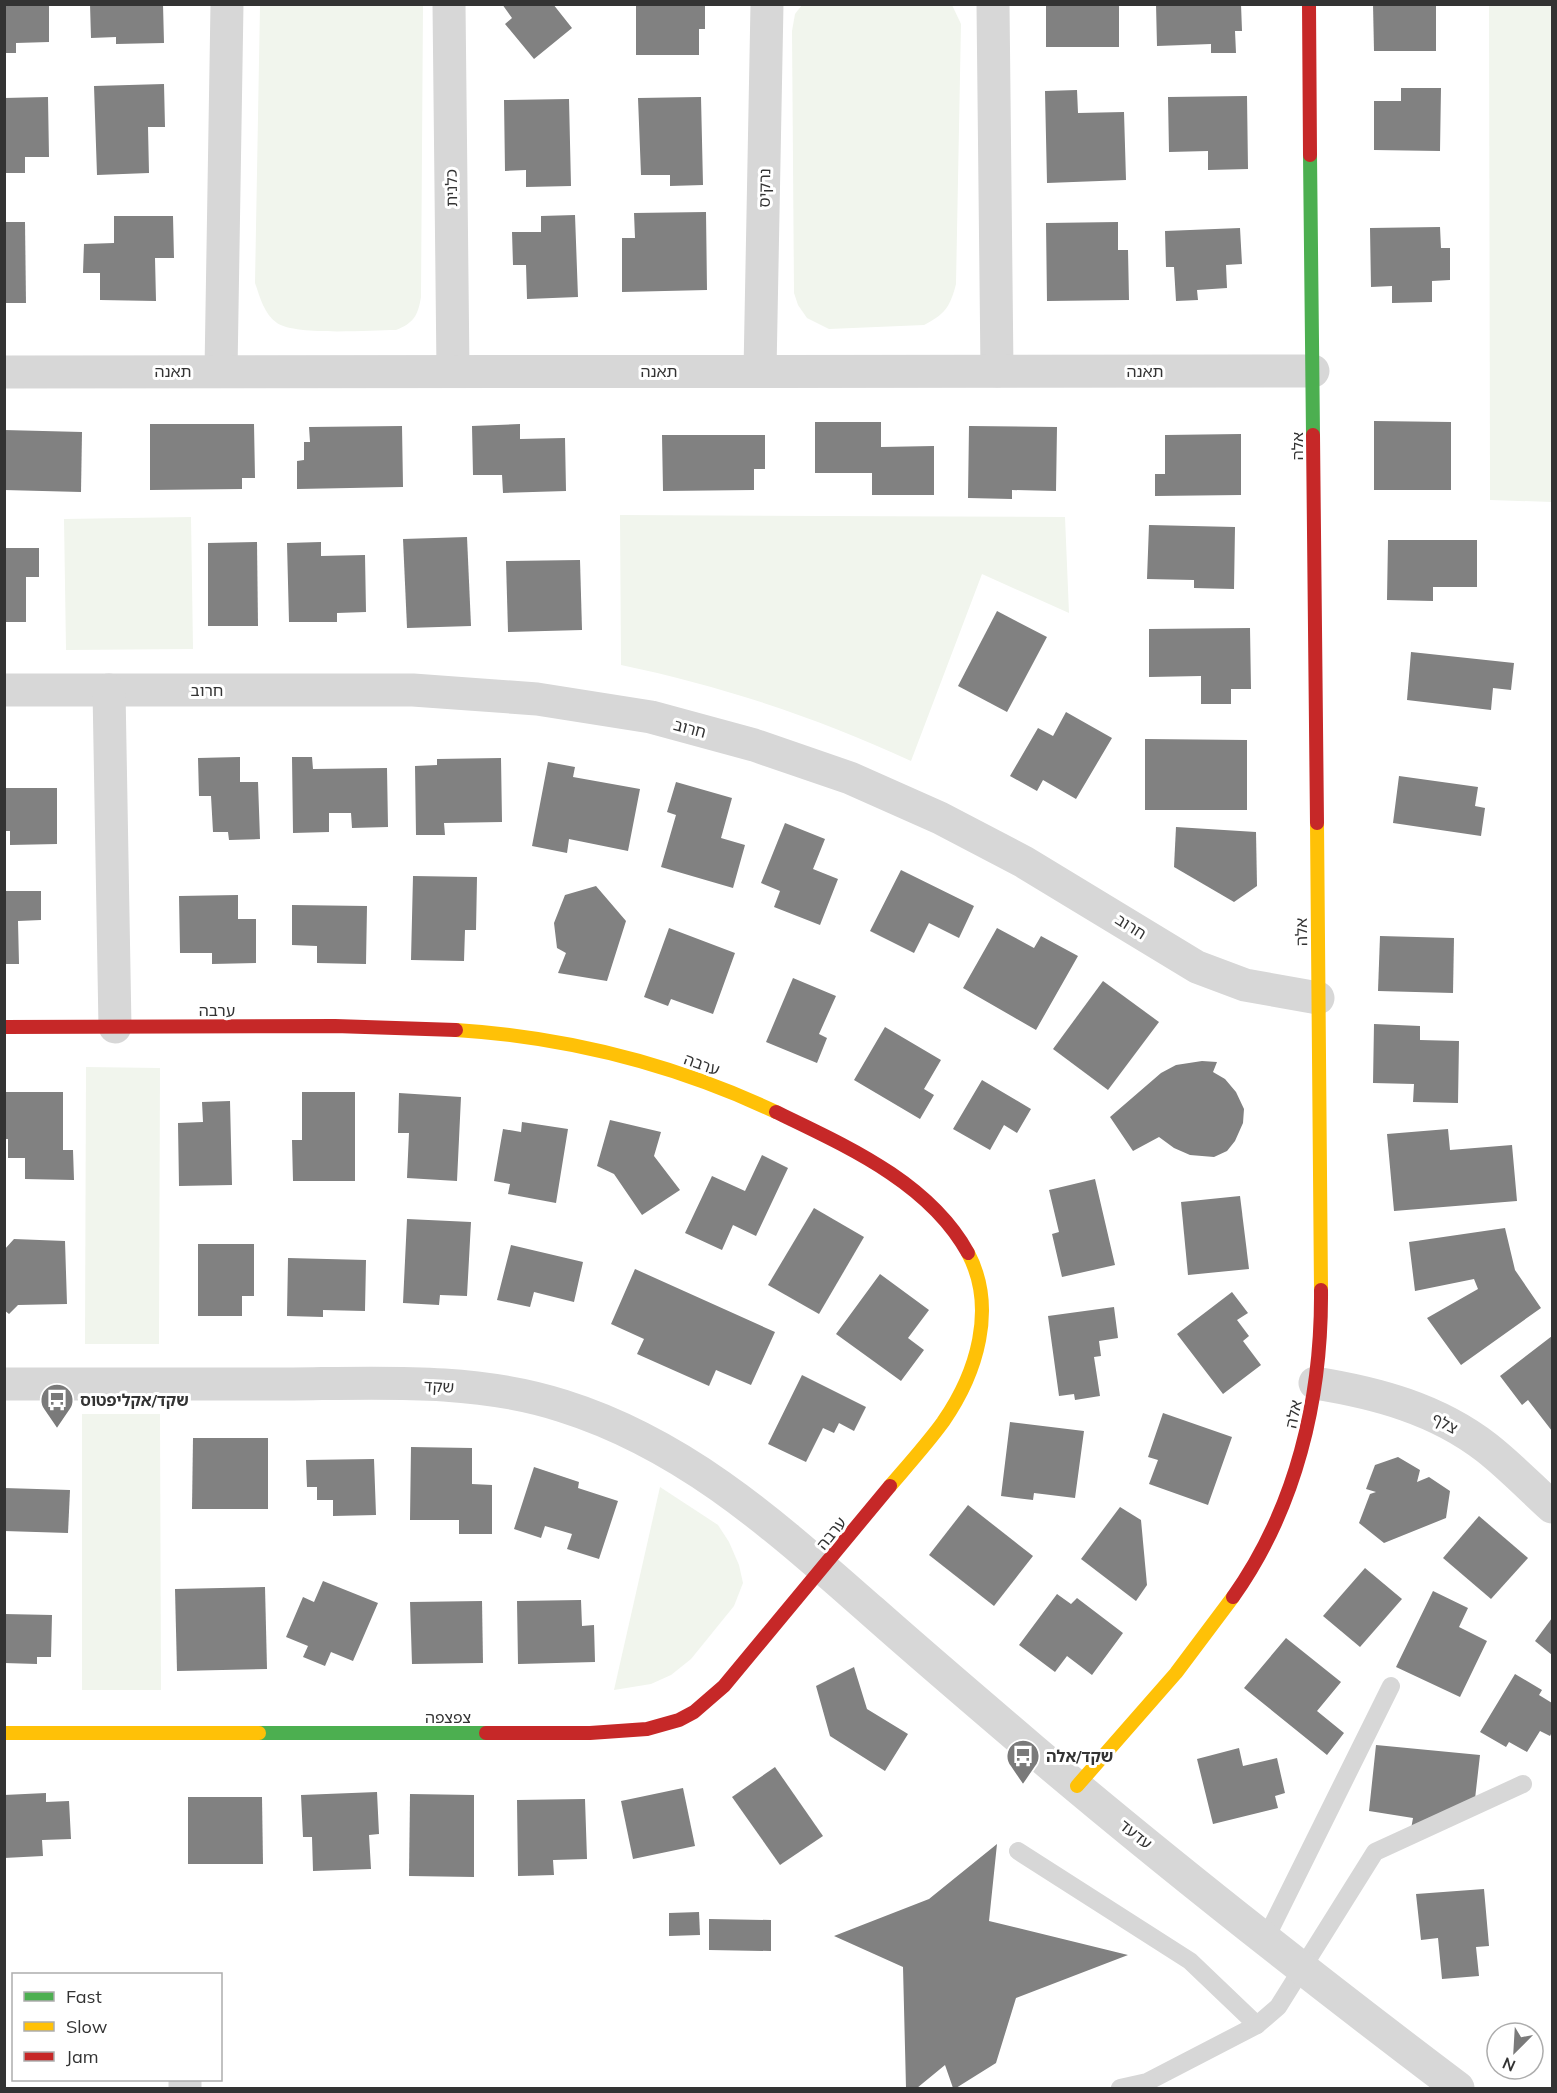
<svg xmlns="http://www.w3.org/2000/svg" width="1557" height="2093" font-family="Mulish,'Noto Sans Hebrew',sans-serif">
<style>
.green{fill:#f1f5ed}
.building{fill:#818181}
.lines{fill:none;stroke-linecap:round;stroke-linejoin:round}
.lane{stroke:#d7d7d7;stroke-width:18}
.street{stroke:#d7d7d7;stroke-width:33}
.fast{stroke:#4caf50;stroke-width:14}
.slow{stroke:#ffc107;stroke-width:14}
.jam{stroke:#c62828;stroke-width:14}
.labels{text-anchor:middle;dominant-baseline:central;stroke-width:6;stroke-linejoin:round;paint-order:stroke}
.street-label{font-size:16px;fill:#333;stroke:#fff}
.poi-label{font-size:16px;font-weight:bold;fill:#333;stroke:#fff;text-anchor:start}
</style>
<rect width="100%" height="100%" fill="#fff"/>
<g class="green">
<path d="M 260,5 L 423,5 L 421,297 C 418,315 414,323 396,330 C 370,330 296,336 277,323 C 264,314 260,297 255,283 Z"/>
<path d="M 802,5 L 952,5 L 961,24 L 956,284 C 950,307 945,314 924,325 L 829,329 L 807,318 L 798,305 L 794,293 L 792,31 L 795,14 Z"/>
<path d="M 1489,5 L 1552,5 L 1552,502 L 1490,500 Z"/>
<path d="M 620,515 L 1065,517 L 1069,613 L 982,574 L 911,761 C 818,718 722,686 621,665 Z"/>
<path d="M 191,517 L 193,649 L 66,650 L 64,519 Z"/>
<path d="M 86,1067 L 160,1068 L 159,1344 L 85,1344 Z"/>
<path d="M 82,1414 L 160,1414 L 161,1690 L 82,1690 Z"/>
<path d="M 660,1487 L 718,1525 L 729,1542 L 739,1565 L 743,1583 L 734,1606 L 691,1659 L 671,1675 L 651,1684 L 614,1690 Z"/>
</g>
<g class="building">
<path d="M 4,4 L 49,4 L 49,42 L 16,43 L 16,53 L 4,53 Z"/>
<path d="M 90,4 L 163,4 L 164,43 L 116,44 L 116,37 L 91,38 Z"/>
<path d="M 502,4 L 553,4 L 572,28 L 534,59 L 505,24 L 512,18 Z"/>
<path d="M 636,4 L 705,4 L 705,29 L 699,29 L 699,55 L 636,55 Z"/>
<rect x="1046" y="4" width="73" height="43"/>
<path d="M 1156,4 L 1241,4 L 1242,31 L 1235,31 L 1236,53 L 1211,53 L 1211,44 L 1157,46 Z"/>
<path d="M 1373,4 L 1436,4 L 1436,51 L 1374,51 Z"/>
<path d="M 164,84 L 165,127 L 148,127 L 149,173 L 97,175 L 94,86 Z"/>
<path d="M 1401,88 L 1441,88 L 1440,151 L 1374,150 L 1374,101 L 1401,101 Z"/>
<path d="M 1077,90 L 1078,113 L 1124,112 L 1126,180 L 1047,183 L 1045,91 Z"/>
<path d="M 1247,96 L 1248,169 L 1208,170 L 1208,151 L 1169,152 L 1168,97 Z"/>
<path d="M 48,97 L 49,157 L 25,157 L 25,173 L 4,173 L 4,98 Z"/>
<path d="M 701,97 L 703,185 L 670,186 L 670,175 L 641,175 L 638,98 Z"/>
<path d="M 569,99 L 571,186 L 526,187 L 526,170 L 505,171 L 504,100 Z"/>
<path d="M 706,212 L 707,290 L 622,292 L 622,238 L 635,238 L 634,213 Z"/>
<path d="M 575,215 L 578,297 L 527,299 L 526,265 L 513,265 L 512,232 L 541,232 L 541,216 Z"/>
<path d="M 114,216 L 173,216 L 174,258 L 155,258 L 156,301 L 100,300 L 100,273 L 83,273 L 84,244 L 114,243 Z"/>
<path d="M 4,222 L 25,222 L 26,303 L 4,303 Z"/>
<path d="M 1118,222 L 1118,250 L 1128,250 L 1129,300 L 1047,301 L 1046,223 Z"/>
<path d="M 1440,227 L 1441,248 L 1450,248 L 1450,280 L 1432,281 L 1432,302 L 1392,303 L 1392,286 L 1371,287 L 1370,228 Z"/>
<path d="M 1240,228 L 1242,264 L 1226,265 L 1227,288 L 1197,290 L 1198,300 L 1176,301 L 1174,267 L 1166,267 L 1165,231 Z"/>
<path d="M 1374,421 L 1451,422 L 1451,490 L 1374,490 Z"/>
<path d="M 815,422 L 881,422 L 881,447 L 934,446 L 934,495 L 872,495 L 872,473 L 815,473 Z"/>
<path d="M 150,424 L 254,424 L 255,478 L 242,478 L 242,489 L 150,490 Z"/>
<path d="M 520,424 L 520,439 L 565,438 L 566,491 L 503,493 L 502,475 L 473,475 L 472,426 Z"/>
<path d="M 402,426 L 403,487 L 297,489 L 297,461 L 304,460 L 304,442 L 310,442 L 309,427 Z"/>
<path d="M 969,426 L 1057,427 L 1056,491 L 1012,490 L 1012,499 L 968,498 Z"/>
<path d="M 4,430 L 82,432 L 81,492 L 4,490 Z"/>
<path d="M 1241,434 L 1241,495 L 1155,496 L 1155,474 L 1165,474 L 1165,435 Z"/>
<path d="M 662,435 L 765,435 L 765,469 L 754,469 L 754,490 L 663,491 Z"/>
<path d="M 1149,525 L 1235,527 L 1234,589 L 1194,588 L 1194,580 L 1147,579 Z"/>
<path d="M 467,537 L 471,626 L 407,628 L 403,539 Z"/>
<path d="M 1388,540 L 1477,540 L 1477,587 L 1433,587 L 1433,601 L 1387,600 Z"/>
<path d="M 257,542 L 258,626 L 208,626 L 208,543 Z"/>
<path d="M 321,542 L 321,556 L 365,555 L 366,612 L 337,613 L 337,622 L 289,622 L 287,543 Z"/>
<path d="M 4,548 L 39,548 L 39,577 L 26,577 L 26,622 L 4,622 Z"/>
<path d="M 580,560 L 582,630 L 508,632 L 506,561 Z"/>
<path d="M 997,611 L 1047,637 L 1007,712 L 958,686 Z"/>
<path d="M 1250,628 L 1251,689 L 1231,689 L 1231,704 L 1201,704 L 1201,676 L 1149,677 L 1149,629 Z"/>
<path d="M 1411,652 L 1514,663 L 1511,690 L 1493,688 L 1491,710 L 1407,700 Z"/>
<path d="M 1066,712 L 1112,738 L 1076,799 L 1043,780 L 1037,791 L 1010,776 L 1038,728 L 1053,736 Z"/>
<path d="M 1145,739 L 1247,740 L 1247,810 L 1145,810 Z"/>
<path d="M 240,757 L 240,782 L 258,782 L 260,839 L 229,840 L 228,832 L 213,832 L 211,796 L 199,796 L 198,758 Z"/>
<path d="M 292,757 L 312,757 L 313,769 L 387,768 L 388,827 L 352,828 L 351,813 L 329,813 L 329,832 L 293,833 Z"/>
<path d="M 501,758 L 502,822 L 444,823 L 445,835 L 416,835 L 415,766 L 437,765 L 437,759 Z"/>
<path d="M 548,762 L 575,767 L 573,777 L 640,789 L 628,851 L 569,839 L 567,853 L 532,846 Z"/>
<path d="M 1399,776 L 1478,787 L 1475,806 L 1485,808 L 1481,836 L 1393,823 Z"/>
<path d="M 676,782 L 732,798 L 721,838 L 745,845 L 733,888 L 661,867 L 676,815 L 667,812 Z"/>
<path d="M 4,788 L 57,788 L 57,844 L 10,845 L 10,831 L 4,831 Z"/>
<path d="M 785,823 L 825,839 L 813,869 L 838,879 L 820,925 L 774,907 L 780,891 L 761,883 Z"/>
<path d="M 1176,827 L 1256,832 L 1257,886 L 1234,902 L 1174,867 Z"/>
<path d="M 901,870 L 974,906 L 959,938 L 929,923 L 914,953 L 870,931 Z"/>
<path d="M 413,876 L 477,877 L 476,930 L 465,930 L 464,961 L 411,960 Z"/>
<path d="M 596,886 L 626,921 L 607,981 L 558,973 L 566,953 L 557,948 L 554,923 L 565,895 Z"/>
<path d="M 4,891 L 41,891 L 41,920 L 18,921 L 19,964 L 4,964 Z"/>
<path d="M 238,895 L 238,919 L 256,919 L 256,963 L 212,964 L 212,953 L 180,953 L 179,896 Z"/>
<path d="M 292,905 L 367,906 L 366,964 L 317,963 L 317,946 L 292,945 Z"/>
<path d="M 669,928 L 735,953 L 713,1014 L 671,999 L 668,1006 L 644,997 Z"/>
<path d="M 997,928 L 1034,948 L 1041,936 L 1078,956 L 1036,1030 L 963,988 Z"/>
<path d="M 1380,936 L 1454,938 L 1453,993 L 1378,991 Z"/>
<path d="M 793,978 L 836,996 L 819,1034 L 827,1038 L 817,1063 L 766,1042 Z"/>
<path d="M 1103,981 L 1159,1022 L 1108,1090 L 1053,1049 Z"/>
<path d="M 1374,1024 L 1420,1026 L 1420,1040 L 1459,1041 L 1458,1103 L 1413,1102 L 1414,1084 L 1373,1083 Z"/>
<path d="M 885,1027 L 941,1060 L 924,1089 L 934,1095 L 920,1119 L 854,1080 Z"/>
<path d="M 1202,1061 L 1217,1062 L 1213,1072 L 1225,1079 L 1236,1092 L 1244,1109 L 1243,1123 L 1235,1141 L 1227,1151 L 1214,1157 L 1190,1155 L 1174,1148 L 1159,1137 L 1133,1151 L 1110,1117 L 1161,1073 L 1176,1065 Z"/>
<path d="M 982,1080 L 1031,1109 L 1017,1133 L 1004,1125 L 990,1150 L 953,1129 Z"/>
<path d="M 4,1092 L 63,1092 L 63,1150 L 73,1150 L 74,1180 L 25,1179 L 25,1158 L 8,1158 L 8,1139 L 4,1139 Z"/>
<path d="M 302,1092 L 355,1092 L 355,1181 L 293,1181 L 292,1140 L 302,1140 Z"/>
<path d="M 399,1093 L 461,1097 L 457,1181 L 407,1178 L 409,1133 L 398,1133 Z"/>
<path d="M 230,1101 L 232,1185 L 179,1186 L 178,1123 L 203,1122 L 202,1102 Z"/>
<path d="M 610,1120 L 661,1132 L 654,1156 L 680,1190 L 642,1215 L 614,1174 L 597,1166 Z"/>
<path d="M 522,1122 L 568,1129 L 556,1203 L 508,1194 L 510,1184 L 494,1181 L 503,1129 L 521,1132 Z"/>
<path d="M 1448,1129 L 1450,1150 L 1512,1145 L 1517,1201 L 1394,1211 L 1387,1134 Z"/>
<path d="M 762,1155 L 788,1168 L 756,1236 L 733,1225 L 722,1250 L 685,1233 L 712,1176 L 745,1191 Z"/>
<path d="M 1095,1179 L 1115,1265 L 1062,1277 L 1052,1234 L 1059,1232 L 1049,1190 Z"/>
<path d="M 1240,1196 L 1249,1269 L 1188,1275 L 1181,1202 Z"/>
<path d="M 814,1208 L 864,1237 L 819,1314 L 768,1285 Z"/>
<path d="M 407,1219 L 471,1222 L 467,1296 L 440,1295 L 439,1305 L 403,1303 Z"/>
<path d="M 1505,1228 L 1515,1270 L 1541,1308 L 1461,1365 L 1427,1318 L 1478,1289 L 1474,1279 L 1415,1291 L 1409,1242 Z"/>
<path d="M 14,1239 L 65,1241 L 67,1304 L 18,1305 L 9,1314 L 4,1310 L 4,1250 Z"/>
<path d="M 198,1244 L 254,1244 L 254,1296 L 242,1296 L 242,1316 L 198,1316 Z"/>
<path d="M 511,1245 L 583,1262 L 574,1302 L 534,1292 L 530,1307 L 497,1300 Z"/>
<path d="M 288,1258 L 366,1260 L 365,1311 L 323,1310 L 323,1317 L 287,1316 Z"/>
<path d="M 635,1269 L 775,1332 L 751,1385 L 716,1370 L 709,1386 L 637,1354 L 644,1339 L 611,1324 Z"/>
<path d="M 880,1274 L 929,1310 L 908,1338 L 924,1350 L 901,1381 L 836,1334 Z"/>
<path d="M 1232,1292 L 1248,1313 L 1237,1320 L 1249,1336 L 1243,1341 L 1261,1365 L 1223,1394 L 1177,1334 Z"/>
<path d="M 1114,1307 L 1118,1338 L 1099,1341 L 1101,1356 L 1094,1357 L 1100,1396 L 1075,1400 L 1074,1394 L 1059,1396 L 1048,1316 Z"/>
<path d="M 1552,1336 L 1552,1431 L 1528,1400 L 1522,1405 L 1500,1376 Z"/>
<path d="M 802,1375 L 866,1407 L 854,1431 L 839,1423 L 834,1433 L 823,1428 L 806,1462 L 768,1444 Z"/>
<path d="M 1163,1413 L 1232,1437 L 1208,1505 L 1149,1484 L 1158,1460 L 1148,1457 Z"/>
<path d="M 1010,1422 L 1084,1431 L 1075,1498 L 1034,1493 L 1033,1500 L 1001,1496 Z"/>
<path d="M 193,1438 L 268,1438 L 268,1509 L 192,1509 Z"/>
<path d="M 411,1447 L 472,1448 L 472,1484 L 492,1485 L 492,1534 L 459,1534 L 459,1520 L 410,1520 Z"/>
<path d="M 1398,1457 L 1420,1470 L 1417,1482 L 1429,1477 L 1450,1491 L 1446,1518 L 1384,1543 L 1359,1523 L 1370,1494 L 1376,1492 L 1366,1489 L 1375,1465 Z"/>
<path d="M 374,1459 L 376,1515 L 333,1516 L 333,1500 L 317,1500 L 317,1487 L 307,1487 L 306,1460 Z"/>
<path d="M 534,1467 L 579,1482 L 578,1488 L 618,1501 L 599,1559 L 567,1549 L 572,1534 L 545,1526 L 541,1538 L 514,1529 Z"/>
<path d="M 4,1488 L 70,1490 L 68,1533 L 4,1531 Z"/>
<path d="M 968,1505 L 1033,1556 L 994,1606 L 929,1555 Z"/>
<path d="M 1120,1507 L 1141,1520 L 1147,1585 L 1136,1601 L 1081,1559 Z"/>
<path d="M 1479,1516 L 1528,1558 L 1491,1599 L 1443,1558 Z"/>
<path d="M 1365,1568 L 1402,1599 L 1360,1647 L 1323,1616 Z"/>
<path d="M 323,1581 L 378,1603 L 353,1661 L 331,1652 L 325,1666 L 303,1657 L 308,1646 L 286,1637 L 303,1597 L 314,1602 Z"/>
<path d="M 265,1587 L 267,1669 L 177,1671 L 175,1589 Z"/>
<path d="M 1433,1591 L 1468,1608 L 1459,1627 L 1487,1641 L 1460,1697 L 1396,1667 Z"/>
<path d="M 1057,1594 L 1071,1604 L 1077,1598 L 1123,1633 L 1092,1675 L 1067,1656 L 1055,1672 L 1019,1645 Z"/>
<path d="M 581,1600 L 582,1626 L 594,1625 L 595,1662 L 518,1664 L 517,1601 Z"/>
<path d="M 482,1601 L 483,1663 L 412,1664 L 410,1602 Z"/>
<path d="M 4,1614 L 52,1615 L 51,1657 L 37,1657 L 37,1664 L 4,1663 Z"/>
<path d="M 1552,1618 L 1552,1655 L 1535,1641 Z"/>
<path d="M 1286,1638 L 1341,1682 L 1317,1711 L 1344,1733 L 1327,1755 L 1244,1688 Z"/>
<path d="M 854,1667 L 867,1709 L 908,1734 L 885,1771 L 830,1736 L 816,1686 Z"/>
<path d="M 1515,1674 L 1542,1690 L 1539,1695 L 1552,1703 L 1552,1732 L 1550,1736 L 1540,1731 L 1527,1752 L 1509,1742 L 1506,1747 L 1480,1732 Z"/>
<path d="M 1376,1745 L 1480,1755 L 1475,1799 L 1411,1829 L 1413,1818 L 1369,1811 Z"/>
<path d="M 1239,1748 L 1243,1766 L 1277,1758 L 1285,1793 L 1275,1796 L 1278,1808 L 1213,1824 L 1197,1759 Z"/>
<path d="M 775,1767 L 823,1836 L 780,1865 L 732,1797 Z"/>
<path d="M 683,1788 L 695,1846 L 633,1859 L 621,1801 Z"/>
<path d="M 377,1792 L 379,1834 L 369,1835 L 371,1869 L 313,1871 L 312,1837 L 303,1837 L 301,1795 Z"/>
<path d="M 46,1793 L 46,1802 L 69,1801 L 71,1839 L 42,1840 L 43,1856 L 4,1858 L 4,1795 Z"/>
<path d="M 410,1794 L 474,1795 L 474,1877 L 409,1876 Z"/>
<path d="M 188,1797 L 262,1797 L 263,1864 L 188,1864 Z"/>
<path d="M 585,1799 L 587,1859 L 553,1860 L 554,1875 L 518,1876 L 517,1800 Z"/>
<path d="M 997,1844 L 989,1921 L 1128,1955 L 1016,1998 L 996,2063 L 956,2088 L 953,2088 L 945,2065 L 917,2088 L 906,2088 L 903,1967 L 834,1936 L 929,1899 Z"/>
<path d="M 1484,1889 L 1489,1946 L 1476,1947 L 1479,1976 L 1442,1979 L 1438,1938 L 1421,1940 L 1416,1894 Z"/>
<path d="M 699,1912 L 700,1935 L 669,1936 L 669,1913 Z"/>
<path d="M 709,1919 L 771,1920 L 771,1951 L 709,1950 Z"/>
</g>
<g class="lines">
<g class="lane">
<path d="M 1018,1851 L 1190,1961 L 1257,2025"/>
<path d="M 1266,1938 L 1391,1686"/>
<path d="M 1120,2088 L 1147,2082 L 1257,2025 L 1278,2007 L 1375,1852 L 1523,1784"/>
</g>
<g class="street">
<path d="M 449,4 L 453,371"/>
<path d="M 993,4 L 997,371"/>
<path d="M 221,371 L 227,4"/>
<path d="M 760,371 L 767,4"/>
<path d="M 4,372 L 1313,371"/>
<path d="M 4,690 L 413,690 L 537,699 L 651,717 L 754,745 L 850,778 L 940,818 L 1024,862 L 1197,967 L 1245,985 L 1318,998"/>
<path d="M 109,690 L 115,1027"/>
<path d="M 1315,1383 C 1377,1393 1437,1409 1487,1448 C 1510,1466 1531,1488 1552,1507"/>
<path d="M 4,1384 C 101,1384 197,1384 293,1384 C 383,1383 477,1378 563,1406 C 687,1445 777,1528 872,1611 C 925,1658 979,1704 1033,1750 C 1171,1867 1314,1979 1458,2088"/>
<path d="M 185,2088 L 185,2080"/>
</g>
<g class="fast">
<path d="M 1310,155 L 1313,435"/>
<path d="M 259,1733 L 486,1733"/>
</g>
<g class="slow">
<path d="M 1317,823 L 1321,1290"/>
<path d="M 456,1030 C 566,1037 676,1065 776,1112"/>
<path d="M 890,1486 C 908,1465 927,1444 943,1422 C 977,1373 997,1308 968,1253"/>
<path d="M 4,1733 L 259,1733"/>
<path d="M 1077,1786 L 1176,1673 L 1233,1597"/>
</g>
<g class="jam">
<path d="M 1309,4 L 1310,155"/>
<path d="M 1313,435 L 1317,823"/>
<path d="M 4,1027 L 335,1026 L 456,1030"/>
<path d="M 776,1112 C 846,1146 929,1182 968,1253"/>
<path d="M 1233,1597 C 1296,1508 1322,1399 1321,1290"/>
<path d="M 486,1733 L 590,1733 L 647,1729 L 679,1720 L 694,1712 L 724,1686 L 890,1486"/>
</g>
</g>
<defs>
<g id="bus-pin" transform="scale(1.725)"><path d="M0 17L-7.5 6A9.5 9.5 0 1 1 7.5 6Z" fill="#7a7a7a" stroke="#fff"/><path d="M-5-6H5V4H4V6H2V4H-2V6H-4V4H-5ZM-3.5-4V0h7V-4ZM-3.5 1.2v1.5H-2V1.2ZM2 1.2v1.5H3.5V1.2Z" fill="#fff"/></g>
</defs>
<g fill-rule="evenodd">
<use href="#bus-pin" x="57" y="1400"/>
<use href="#bus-pin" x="1023" y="1756"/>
</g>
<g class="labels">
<g class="street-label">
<text transform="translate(451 188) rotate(-91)">כלנית</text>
<text transform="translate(764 188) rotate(-89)">נרקיס</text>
<text x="173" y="371">תאנה</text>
<text x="659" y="371">תאנה</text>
<text x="1145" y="371">תאנה</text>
<text transform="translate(1297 446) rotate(-90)">אלה</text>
<text x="207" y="690">חרוב</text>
<text transform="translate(690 728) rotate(15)">חרוב</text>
<text transform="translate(1131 926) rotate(32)">חרוב</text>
<text transform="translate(1301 932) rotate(-91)">אלה</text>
<text x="217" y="1010">ערבה</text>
<text transform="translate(702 1064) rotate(20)">ערבה</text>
<text transform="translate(439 1386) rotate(3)">שקד</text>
<text transform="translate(1293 1414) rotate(-78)">אלה</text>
<text transform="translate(1445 1423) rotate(28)">צלף</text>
<text transform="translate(831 1533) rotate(-51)">ערבה</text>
<text x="448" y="1717">צפצפה</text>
<text transform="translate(1136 1834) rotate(39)">עדעד</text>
</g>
<g class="poi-label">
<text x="80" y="1400">שקד/אקליפטוס</text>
<text x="1046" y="1756">שקד/אלה</text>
</g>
</g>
<rect width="1557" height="2093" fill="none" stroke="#333333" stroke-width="12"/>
<rect x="12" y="1973" width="210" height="108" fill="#ffffff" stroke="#adadad" stroke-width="1.5"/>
<rect x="24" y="1992" width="30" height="9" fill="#4caf50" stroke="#adadad" stroke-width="1.5"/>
<text x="66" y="2003" font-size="18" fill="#333333">Fast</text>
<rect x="24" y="2022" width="30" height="9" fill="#ffc107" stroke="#adadad" stroke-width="1.5"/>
<text x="66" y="2033" font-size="18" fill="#333333">Slow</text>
<rect x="24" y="2052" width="30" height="9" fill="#c62828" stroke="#adadad" stroke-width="1.5"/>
<text x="66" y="2063" font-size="18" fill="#333333">Jam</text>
<g transform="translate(1515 2051) rotate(204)"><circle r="28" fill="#ffffff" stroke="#adadad" stroke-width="1.5"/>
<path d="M0-4.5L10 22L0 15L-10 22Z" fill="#7a7a7a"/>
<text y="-9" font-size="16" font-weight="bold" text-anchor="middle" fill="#333333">N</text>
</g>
</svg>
